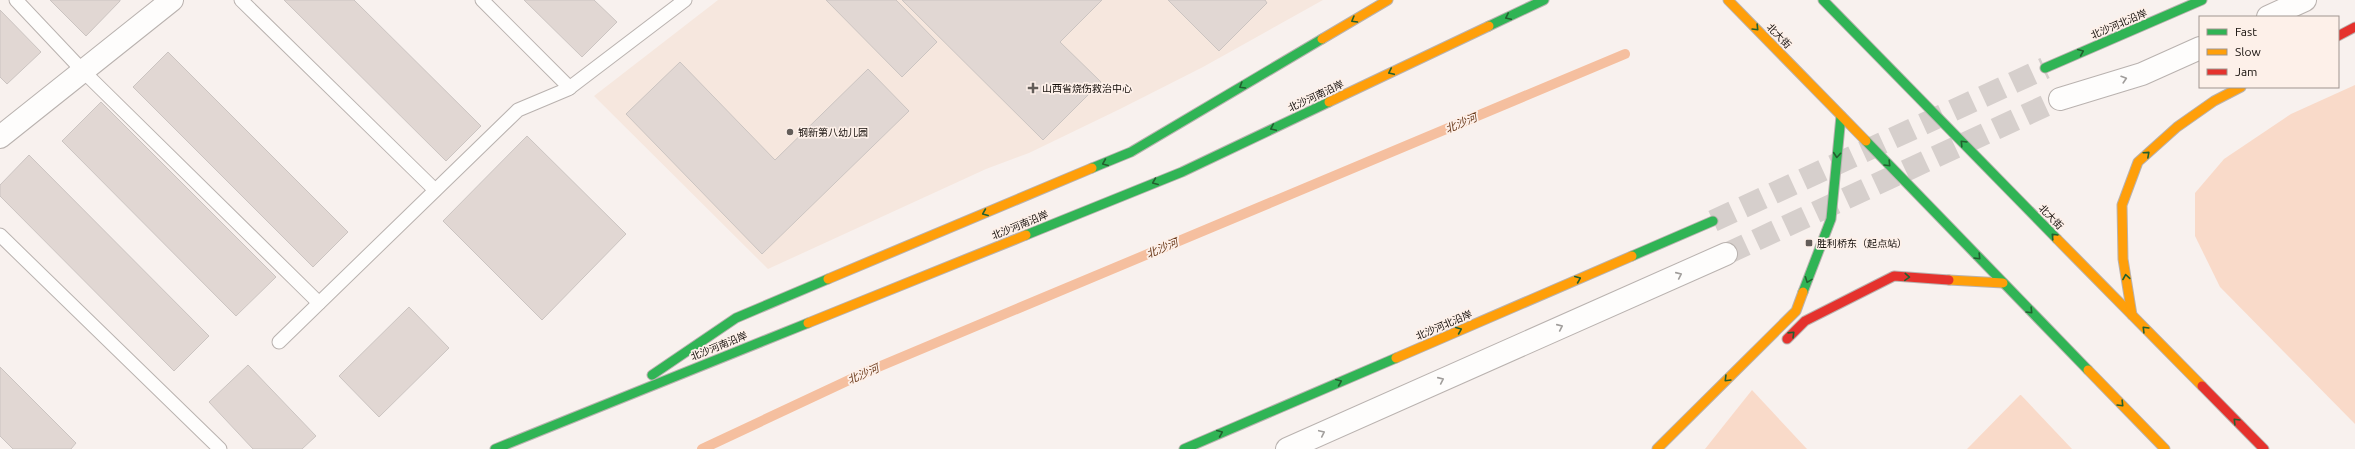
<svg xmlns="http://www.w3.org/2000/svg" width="2355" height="449" font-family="Ubuntu,'Noto Sans SC',sans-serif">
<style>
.built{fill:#f6e7de}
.green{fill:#f9dac9}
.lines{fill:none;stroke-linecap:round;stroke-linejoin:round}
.stream{stroke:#f5bf9f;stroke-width:10}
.building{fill:#e1d7d3;stroke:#cbc4c1}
.street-tunnel{stroke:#d6cfcc;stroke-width:22;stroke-dasharray:22 11;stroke-linecap:butt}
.secondary-tunnel{stroke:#d6cfcc;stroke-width:22;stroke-dasharray:22 11;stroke-linecap:butt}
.lane-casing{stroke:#b9b2af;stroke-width:15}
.street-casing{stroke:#b9b2af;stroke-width:24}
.fast-casing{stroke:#b9b2af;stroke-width:11}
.slow-casing{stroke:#b9b2af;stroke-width:11}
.jam-casing{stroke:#b9b2af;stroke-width:11}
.lane{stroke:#fefdfc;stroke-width:13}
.street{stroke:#fefdfc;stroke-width:22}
.fast{stroke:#30b455;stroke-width:9}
.slow{stroke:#ff9f0a;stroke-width:9}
.jam{stroke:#e5322d;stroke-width:9}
.oneway{stroke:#22602f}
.oneway2{stroke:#a09d9b}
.poi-dot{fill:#635d59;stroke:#fdf0e9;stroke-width:1.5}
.labels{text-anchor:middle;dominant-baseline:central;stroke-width:3.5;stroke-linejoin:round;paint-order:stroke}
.street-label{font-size:10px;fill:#130d09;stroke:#fdf0e9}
.poi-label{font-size:10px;fill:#130d09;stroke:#fdf0e9;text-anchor:start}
.water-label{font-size:11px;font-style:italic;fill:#6c3b1c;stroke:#fdf0e9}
</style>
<rect width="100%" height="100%" fill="#f8f1ee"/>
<path class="built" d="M 718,0 L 1323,0 L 1203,67 L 1120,109 L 1029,153 L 986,169 L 768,269 L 594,96 Z"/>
<g class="green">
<path d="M 2355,85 L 2355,424 L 2220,287 L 2195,236 L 2195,193 L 2224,159 L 2291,114 Z"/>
<path d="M 1752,390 L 1807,449 L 1705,449 Z"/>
<path d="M 2021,395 L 2072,449 L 1967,449 L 2020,395 Z"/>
</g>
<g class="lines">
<path class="stream" d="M 702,449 L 864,373 L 1625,54"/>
</g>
<g class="building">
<path d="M 50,0 L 120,0 L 120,1 L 86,36 Z"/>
<path d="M 284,0 L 354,0 L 481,126 L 446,161 Z"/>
<path d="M 524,0 L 594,0 L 617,22 L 582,57 Z"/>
<path d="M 826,0 L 896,0 L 937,42 L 902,77 Z"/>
<path d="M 902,0 L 1102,0 L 1060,42 L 1101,82 L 1043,140 Z"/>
<path d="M 1168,0 L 1265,0 L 1267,3 L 1219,51 Z"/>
<path d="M 0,10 L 41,52 L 7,84 L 0,77 Z"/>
<path d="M 168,52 L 348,232 L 313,267 L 133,87 Z"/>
<path d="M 680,62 L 775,160 L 868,69 L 909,111 L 762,254 L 626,114 Z"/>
<path d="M 101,102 L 276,277 L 236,316 L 62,141 Z"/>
<path d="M 527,136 L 626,234 L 542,320 L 443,221 Z"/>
<path d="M 29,155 L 209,336 L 174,371 L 0,196 L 0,185 Z"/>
<path d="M 409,307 L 449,348 L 379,417 L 339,376 Z"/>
<path d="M 248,365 L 316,436 L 302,449 L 253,449 L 209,402 Z"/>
<path d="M 0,367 L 76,443 L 71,449 L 13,449 L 0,436 Z"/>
</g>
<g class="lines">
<path class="street-tunnel" d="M 1726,254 L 2060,99"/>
<path class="secondary-tunnel" d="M 1713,221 L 2045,68"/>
<g class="lane-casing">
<g id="lane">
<path d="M 16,0 L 83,71 L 319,303"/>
<path d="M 241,0 L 435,190"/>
<path d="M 482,0 L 570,88"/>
<path d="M 0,235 L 220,449"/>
<path d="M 279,342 L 518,110 L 568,89 L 685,0"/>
</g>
</g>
<g class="street-casing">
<g id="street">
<path d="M 2268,17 L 2305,0"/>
<path d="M 2060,99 L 2142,74 L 2200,48"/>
<path d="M 0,137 L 172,0"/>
<path d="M 1287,449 L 1726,254"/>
</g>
</g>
<g class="fast-casing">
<g id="fast">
<path d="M 1823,0 L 2057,239"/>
<path d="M 1489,26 L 1544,0"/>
<path d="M 2045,68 L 2202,0"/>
<path d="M 1866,141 L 2088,370"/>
<path d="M 1092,168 L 1131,152 L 1322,39"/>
<path d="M 1026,235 L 1182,172 L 1329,102"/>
<path d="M 1632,256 L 1713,221"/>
<path d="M 1803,292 L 1831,219 L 1841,116"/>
<path d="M 652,375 L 736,318 L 828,279"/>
<path d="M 495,449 L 808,323"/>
<path d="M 1184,449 L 1396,358"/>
</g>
</g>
<g class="slow-casing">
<g id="slow">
<path d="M 1728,0 L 1866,141"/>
<path d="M 1322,39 L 1388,0"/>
<path d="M 1329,102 L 1489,26"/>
<path d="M 2057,239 L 2202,386"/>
<path d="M 828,279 L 1092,168"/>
<path d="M 1949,280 L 2003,283"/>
<path d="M 2132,315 L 2123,259 L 2122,205 L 2138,162 L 2177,127 L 2214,101 L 2241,87"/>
<path d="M 808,323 L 1026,235"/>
<path d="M 1396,358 L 1632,256"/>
<path d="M 2088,370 L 2165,449"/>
<path d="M 1657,449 L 1796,311 L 1803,292"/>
</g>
</g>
<g class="jam-casing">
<g id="jam">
<path d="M 2338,36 L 2355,27"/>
<path d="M 1787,339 L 1805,321 L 1894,276 L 1949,280"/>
<path d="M 2202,386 L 2264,449"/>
</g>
</g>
<use href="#lane" class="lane"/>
<use href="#street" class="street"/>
<use href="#fast" class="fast"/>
<use href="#slow" class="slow"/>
<use href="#jam" class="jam"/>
</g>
<defs><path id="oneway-chevron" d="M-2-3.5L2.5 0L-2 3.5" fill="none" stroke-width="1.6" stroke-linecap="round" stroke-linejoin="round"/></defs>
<g class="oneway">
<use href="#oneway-chevron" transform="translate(1508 17) rotate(155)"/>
<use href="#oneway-chevron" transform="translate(1354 20) rotate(150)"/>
<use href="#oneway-chevron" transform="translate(1756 28) rotate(46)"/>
<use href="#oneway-chevron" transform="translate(2081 52) rotate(-23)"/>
<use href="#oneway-chevron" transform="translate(1391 72) rotate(155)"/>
<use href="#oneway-chevron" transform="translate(1242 86) rotate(149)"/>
<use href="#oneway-chevron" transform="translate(1273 128) rotate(155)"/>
<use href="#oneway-chevron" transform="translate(1963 143) rotate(-134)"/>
<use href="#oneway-chevron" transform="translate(2147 154) rotate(-42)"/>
<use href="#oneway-chevron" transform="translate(1837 155) rotate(95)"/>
<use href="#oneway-chevron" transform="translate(1105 163) rotate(157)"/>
<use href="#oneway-chevron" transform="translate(1888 164) rotate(46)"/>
<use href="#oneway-chevron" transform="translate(1155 182) rotate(158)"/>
<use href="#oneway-chevron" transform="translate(985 213) rotate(157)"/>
<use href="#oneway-chevron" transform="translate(2054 236) rotate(-134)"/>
<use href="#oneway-chevron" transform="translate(1978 257) rotate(46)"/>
<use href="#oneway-chevron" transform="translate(1907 277) rotate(3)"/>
<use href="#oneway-chevron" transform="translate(2126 277) rotate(-99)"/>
<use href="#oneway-chevron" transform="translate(1578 279) rotate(-23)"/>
<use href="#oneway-chevron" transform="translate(1808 280) rotate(111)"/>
<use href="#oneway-chevron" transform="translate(2030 311) rotate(46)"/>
<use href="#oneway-chevron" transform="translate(2145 329) rotate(-135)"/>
<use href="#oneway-chevron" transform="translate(1459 330) rotate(-23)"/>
<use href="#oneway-chevron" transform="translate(1792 334) rotate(-44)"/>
<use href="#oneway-chevron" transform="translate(1727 379) rotate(135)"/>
<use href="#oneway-chevron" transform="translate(1339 382) rotate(-23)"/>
<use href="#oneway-chevron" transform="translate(2121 404) rotate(46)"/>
<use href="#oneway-chevron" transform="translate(2236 421) rotate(-135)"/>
<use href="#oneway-chevron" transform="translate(1220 433) rotate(-23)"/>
</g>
<g class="oneway2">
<use href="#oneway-chevron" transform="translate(2124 79) rotate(-17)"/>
<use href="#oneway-chevron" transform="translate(1679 275) rotate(-24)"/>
<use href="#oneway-chevron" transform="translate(1560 327) rotate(-24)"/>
<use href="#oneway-chevron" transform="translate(1441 380) rotate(-24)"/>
<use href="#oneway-chevron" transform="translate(1322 433) rotate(-25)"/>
</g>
<g class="poi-dot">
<path d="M1031 82h4v4h4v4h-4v4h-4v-4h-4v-4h4z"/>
<circle cx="790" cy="132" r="4"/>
<rect x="1805" y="239" width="8" height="8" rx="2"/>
</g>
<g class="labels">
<g class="street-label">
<text transform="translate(2119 24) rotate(-23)">北沙河北沿岸</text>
<text transform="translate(1779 36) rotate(46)">北大街</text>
<text transform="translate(1316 96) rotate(-25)">北沙河南沿岸</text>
<text transform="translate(2051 217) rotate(46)">北大街</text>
<text transform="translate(1020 225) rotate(-22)">北沙河南沿岸</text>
<text transform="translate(1444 325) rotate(-23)">北沙河北沿岸</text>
<text transform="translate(719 346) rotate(-22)">北沙河南沿岸</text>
</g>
<g class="poi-label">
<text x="1042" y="88">山西省烧伤救治中心</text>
<text x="798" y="132">钢新第八幼儿园</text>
<text x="1817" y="243">胜利桥东（起点站）</text>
</g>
<g class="water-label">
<text transform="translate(1461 123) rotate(-23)">北沙河</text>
<text transform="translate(1162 248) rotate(-23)">北沙河</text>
<text transform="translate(863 374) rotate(-24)">北沙河</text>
</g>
</g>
<rect x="2199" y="16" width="140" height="72" fill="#fdf0e9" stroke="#9f958f"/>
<rect x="2207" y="29" width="20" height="6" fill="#30b455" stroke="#9f958f"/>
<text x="2235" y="36" font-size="12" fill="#130d09">Fast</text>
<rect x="2207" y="49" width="20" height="6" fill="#ff9f0a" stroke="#9f958f"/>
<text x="2235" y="56" font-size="12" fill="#130d09">Slow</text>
<rect x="2207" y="69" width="20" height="6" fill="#e5322d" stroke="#9f958f"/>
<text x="2235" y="76" font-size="12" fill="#130d09">Jam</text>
</svg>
